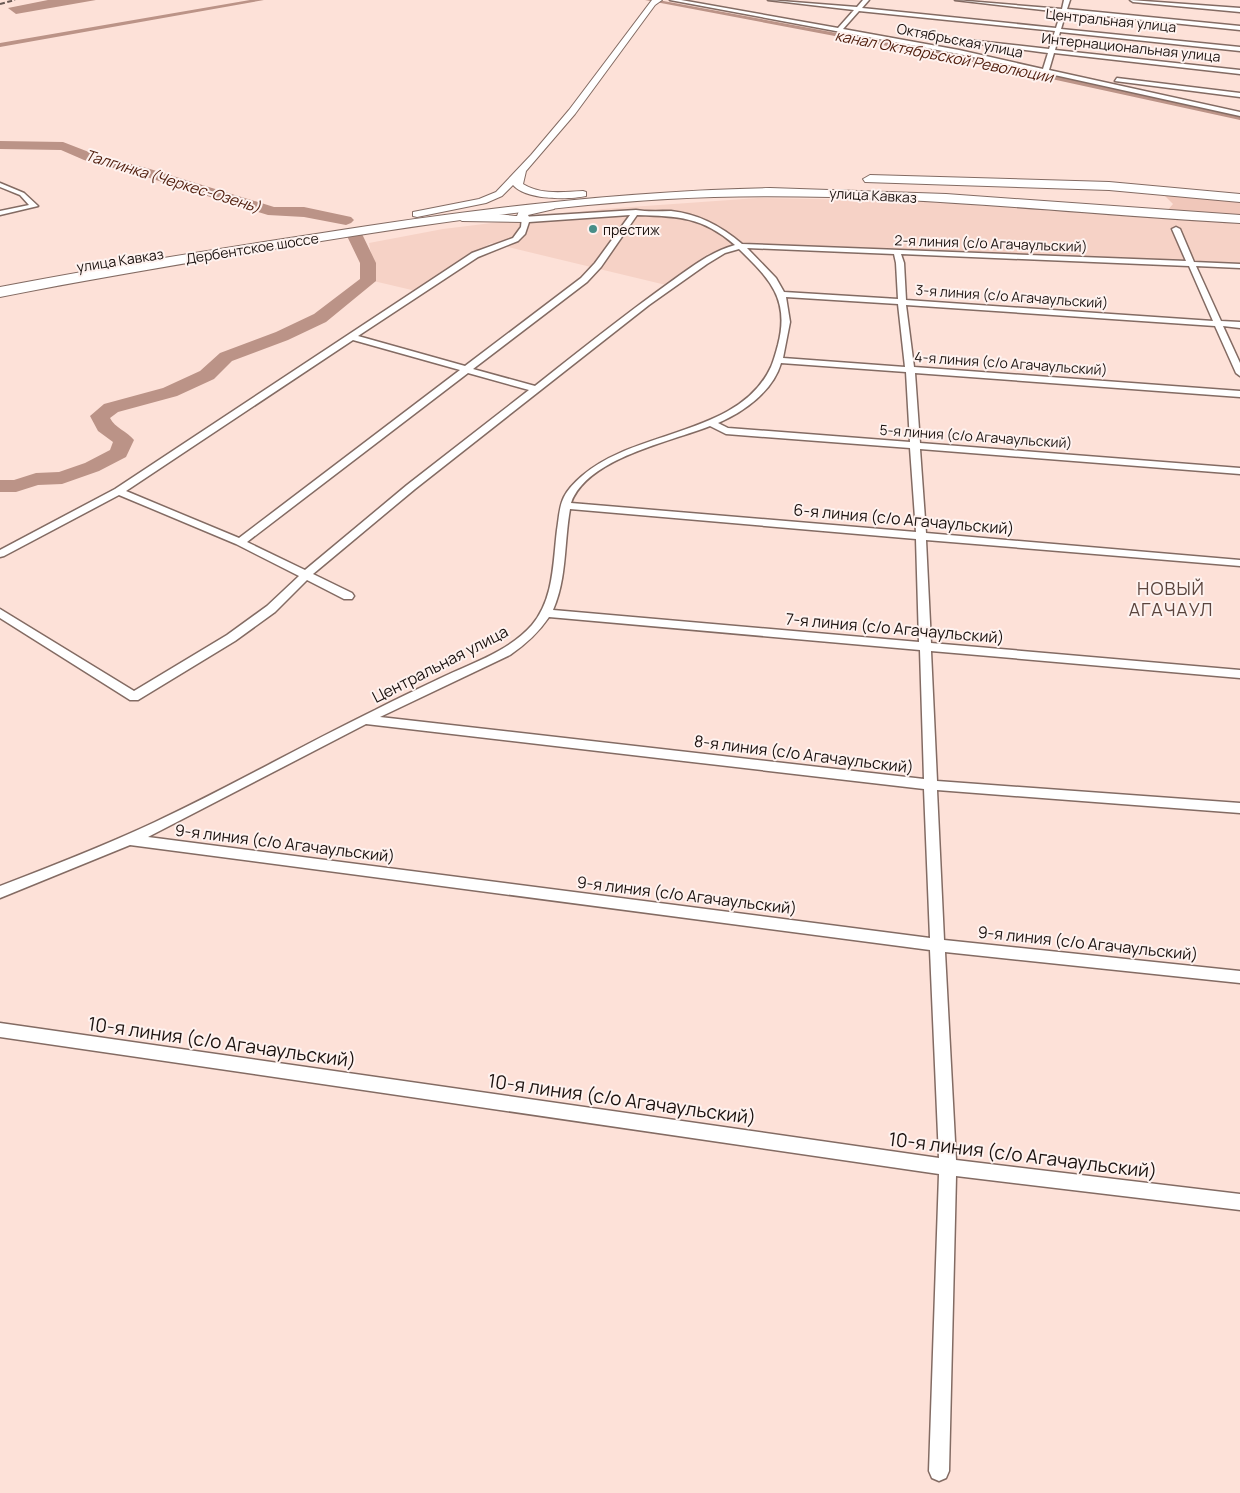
<svg xmlns="http://www.w3.org/2000/svg" width="1240" height="1493" font-family="Manrope,sans-serif">
<style>
.built{fill:#f6d2c6}
.green{fill:#f0c7ba}
.water{fill:#bb9387}
.lines{fill:none;stroke-linecap:round;stroke-linejoin:round}
.canal{fill:#bb9387;fill-rule:evenodd}
.river{fill:#bb9387;fill-rule:evenodd}
.street-casing{stroke:#836b63;stroke-width:3}
.secondary-casing{stroke:#836b63;stroke-width:2}
.highway-casing{stroke:#836b63;stroke-width:2}
.street{fill:#fff;fill-rule:evenodd}
.secondary{fill:#fff;fill-rule:evenodd}
.highway{fill:#fff;fill-rule:evenodd}
.rail{stroke:#685853;stroke-width:2;stroke-dasharray:5 2.5;stroke-linecap:butt}
.poi-dot{fill:#488e88;stroke:#fef2ef;stroke-width:2}
.labels{text-anchor:middle;dominant-baseline:central;stroke-width:4;stroke-linejoin:round;paint-order:stroke}
.far-street-label{font-size:14px;fill:#1b120f;stroke:#fef2ef}
.far-poi-label{font-size:14px;fill:#1b120f;stroke:#fef2ef;text-anchor:start}
.far-water-label{font-size:15px;font-style:italic;fill:#4e1b0a;stroke:#fef2ef}
.street-label{font-size:16px;fill:#1b120f;stroke:#fef2ef}
.neighbourhood-label{font-size:18px;letter-spacing:1px;fill:#5b453e;stroke:#fef2ef}
.near-street-label{font-size:19px;fill:#1b120f;stroke:#fef2ef}
</style>
<rect width="100%" height="100%" fill="#fde1d8"/>
<path class="built" d="M 758,198 L 916,201 L 1240,222 L 1240,265 L 1128,258 L 731,245 L 696,264 L 666,285 L 491,243 L 416,291 L 365,279 L 373,265 L 369,243 L 443,229 L 603,209 Z"/>
<path class="green" d="M 1154,192 L 1240,201 L 1240,216 L 1167,211 L 1173,204 L 1165,196 Z"/>
<path class="water" d="M 48,0 L 96,0 L 16,14 L 8,8 Z"/>
<g class="lines">
<g class="canal">
<path d="M 250,0 L 264,0 L 0,47 L 0,43 Z"/>
<path d="M 645,0 L 658,0 L 983,60 L 1240,116 L 1240,120 L 983,64 Z"/>
</g>
<g class="river">
<path d="M 0,141 L 63,142 L 94,154 L 150,169 L 274,207 L 304,207 L 351,217 L 354,220 L 351,223 L 346,225 L 304,217 L 268,215 L 140,175 L 84,160 L 61,150 L 0,149 Z"/>
<path d="M 355,231 L 361,233 L 363,236 L 376,263 L 376,281 L 326,322 L 288,340 L 232,361 L 214,379 L 177,396 L 118,412 L 110,418 C 115,428 127,431 134,440 L 126,457 L 99,471 L 62,484 L 38,485 L 16,492 L 0,492 L 0,480 L 14,480 L 36,473 L 59,472 L 85,463 L 110,450 L 113,442 L 98,431 L 90,416 L 104,404 L 163,388 L 200,371 L 220,353 L 276,332 L 314,314 L 360,279 L 360,263 L 347,236 L 349,233 Z"/>
</g>
<g class="street-casing">
<g id="street">
<path d="M 670,0 L 681,0 L 838,28 L 854,10 L 768,0 L 857,7 L 863,0 L 869,0 L 862,8 L 1056,28 L 1061,12 L 955,0 L 1062,9 L 1064,0 L 1070,0 L 1067,9 L 1240,26 L 1240,30 L 1066,12 L 1061,29 L 1240,47 L 1240,51 L 1060,32 L 1055,50 L 1240,70 L 1240,74 L 1054,53 L 1049,70 L 1240,112 L 1240,116 L 959,54 ZM 859,11 L 1055,31 L 1049,49 L 959,39 L 956,41 L 1048,53 L 1043,69 L 959,50 L 843,29 Z"/>
<path d="M 1130,0 L 1240,8 L 1240,12 L 1133,2 Z"/>
<path d="M 1117,78 L 1240,93 L 1240,97 L 1115,81 Z"/>
<path d="M 0,183 L 24,193 L 38,206 L 0,215 L 0,211 L 29,205 L 20,195 L 0,187 Z"/>
<path d="M 636,210 C 647,212 660,211 671,211 C 699,214 721,226 742,244 L 1186,261 L 1172,229 L 1176,227 L 1180,229 L 1194,262 L 1240,264 L 1240,268 L 1196,266 L 1221,321 L 1240,322 L 1240,328 L 1223,326 L 1240,363 L 1240,376 L 1236,373 L 1215,326 L 906,305 L 914,367 L 1240,391 L 1240,397 L 915,373 L 920,443 L 1240,468 L 1240,474 L 920,449 L 926,533 L 1240,560 L 1240,566 L 926,540 L 931,643 L 1240,670 L 1240,678 L 931,651 L 937,781 L 1240,803 L 1240,813 L 937,790 L 944,940 L 1240,971 L 1240,983 L 945,952 L 956,1160 L 1240,1194 L 1240,1210 L 956,1176 L 949,1471 L 946,1478 L 939,1481 L 932,1478 L 929,1471 L 939,1174 L 0,1037 L 0,1023 L 939,1158 L 930,950 L 130,845 L 0,898 L 0,886 C 52,866 104,846 155,822 C 230,787 301,746 375,710 C 398,698 422,687 445,676 C 475,662 509,651 532,625 C 554,599 553,562 557,530 C 559,518 559,507 564,497 C 568,489 575,482 582,476 C 636,429 739,436 771,367 C 774,360 776,352 778,345 C 790,299 770,279 739,249 L 725,253 L 707,264 L 649,305 L 415,489 L 313,574 L 352,593 L 354,596 L 352,599 L 344,599 L 307,580 L 275,612 L 235,641 L 138,700 L 130,700 L 0,618 L 0,609 L 134,691 L 227,635 L 267,606 L 299,576 L 236,544 L 119,495 L 4,556 L 0,557 L 0,550 L 115,489 L 472,253 L 513,238 L 521,227 L 522,217 ZM 630,215 L 595,263 L 581,278 L 465,366 L 358,336 L 478,257 L 518,241 L 525,234 L 529,222 ZM 637,215 C 678,216 703,217 735,245 C 710,252 690,268 669,283 C 623,316 579,351 535,386 L 473,369 L 587,282 L 601,267 ZM 747,248 L 894,254 L 896,263 L 898,299 L 784,292 L 776,278 ZM 901,254 L 1189,266 L 1213,321 L 906,300 L 904,263 ZM 786,297 L 898,304 L 905,367 L 783,358 L 790,322 ZM 353,340 L 460,370 L 239,538 L 126,491 ZM 781,363 L 906,372 L 910,442 L 728,428 L 718,423 C 744,412 773,391 781,363 ZM 468,373 L 529,390 L 407,485 L 305,570 L 247,542 ZM 710,426 L 726,434 L 910,448 L 916,532 L 571,503 C 587,458 670,442 710,426 ZM 570,509 L 916,539 L 919,642 L 553,610 C 567,578 564,543 570,509 ZM 549,617 L 920,650 L 924,779 L 380,717 L 510,655 C 526,644 538,633 549,617 ZM 366,724 L 924,789 L 930,938 L 148,837 Z"/>
</g>
</g>
<g class="secondary-casing">
<g id="secondary">
<path d="M 652,0 L 662,0 L 655,5 L 575,114 L 526,171 L 523,184 C 541,195 562,192 583,191 L 586,192 L 586,196 C 568,200 526,200 513,185 L 502,196 L 486,203 L 417,217 L 413,216 L 413,212 L 479,199 L 496,192 L 531,155 L 569,110 Z"/>
<path d="M 550,204 L 555,207 L 554,209 L 528,215 L 530,219 L 525,222 L 462,221 L 457,218 C 466,210 504,215 517,216 L 519,211 Z"/>
</g>
</g>
<g class="highway-casing">
<g id="highway">
<path d="M 870,175 L 1109,182 L 1240,194 L 1240,202 L 1109,190 L 865,182 L 863,179 Z"/>
<path d="M 770,188 L 946,194 L 1240,215 L 1240,223 C 1065,213 890,192 714,197 C 580,201 447,221 315,242 C 210,259 105,276 0,297 L 0,287 C 105,267 210,250 316,234 C 467,210 617,191 770,188 Z"/>
</g>
</g>
<use href="#street" class="street"/>
<use href="#secondary" class="secondary"/>
<use href="#highway" class="highway"/>
<path class="rail" d="M 0,4 L 15,0"/>
</g>
<circle class="poi-dot" cx="593" cy="229" r="5"/>
<g class="labels">
<g class="far-street-label">
<text transform="translate(1111 20) rotate(6)">Центральная улица</text>
<text transform="translate(960 40) rotate(11)">Октябрьская улица</text>
<text transform="translate(1131 47) rotate(6)">Интернациональная улица</text>
<text transform="translate(873 195) rotate(3)">улица Кавказ</text>
<text transform="translate(991 243) rotate(2)">2-я линия (с/о Агачаульский)</text>
<text transform="translate(252 248) rotate(-9)">Дербентское шоссе</text>
<text transform="translate(120 260) rotate(-9)">улица Кавказ</text>
<text transform="translate(1012 296) rotate(4)">3-я линия (с/о Агачаульский)</text>
<text transform="translate(1011 363) rotate(4)">4-я линия (с/о Агачаульский)</text>
<text transform="translate(976 436) rotate(4)">5-я линия (с/о Агачаульский)</text>
</g>
<g class="far-poi-label">
<text x="603" y="229">престиж</text>
</g>
<g class="far-water-label">
<text transform="translate(944 56) rotate(11)">канал Октябрьской Революции</text>
<text transform="translate(173 181) rotate(17)">Талгинка (Черкес-Озень)</text>
</g>
<g class="street-label">
<text transform="translate(904 519) rotate(5)">6-я линия (с/о Агачаульский)</text>
<text transform="translate(895 628) rotate(5)">7-я линия (с/о Агачаульский)</text>
<text transform="translate(440 664) rotate(-27)">Центральная улица</text>
<text transform="translate(804 754) rotate(7)">8-я линия (с/о Агачаульский)</text>
<text transform="translate(285 843) rotate(7)">9-я линия (с/о Агачаульский)</text>
<text transform="translate(687 895) rotate(7)">9-я линия (с/о Агачаульский)</text>
<text transform="translate(1088 943) rotate(6)">9-я линия (с/о Агачаульский)</text>
</g>
<g class="neighbourhood-label">
<text x="1171" y="588">НОВЫЙ<tspan x="1171" dy="21">АГАЧАУЛ</tspan></text>
</g>
<g class="near-street-label">
<text transform="translate(222 1042) rotate(8)">10-я линия (с/о Агачаульский)</text>
<text transform="translate(622 1099) rotate(8)">10-я линия (с/о Агачаульский)</text>
<text transform="translate(1023 1155) rotate(7)">10-я линия (с/о Агачаульский)</text>
</g>
</g>
</svg>
